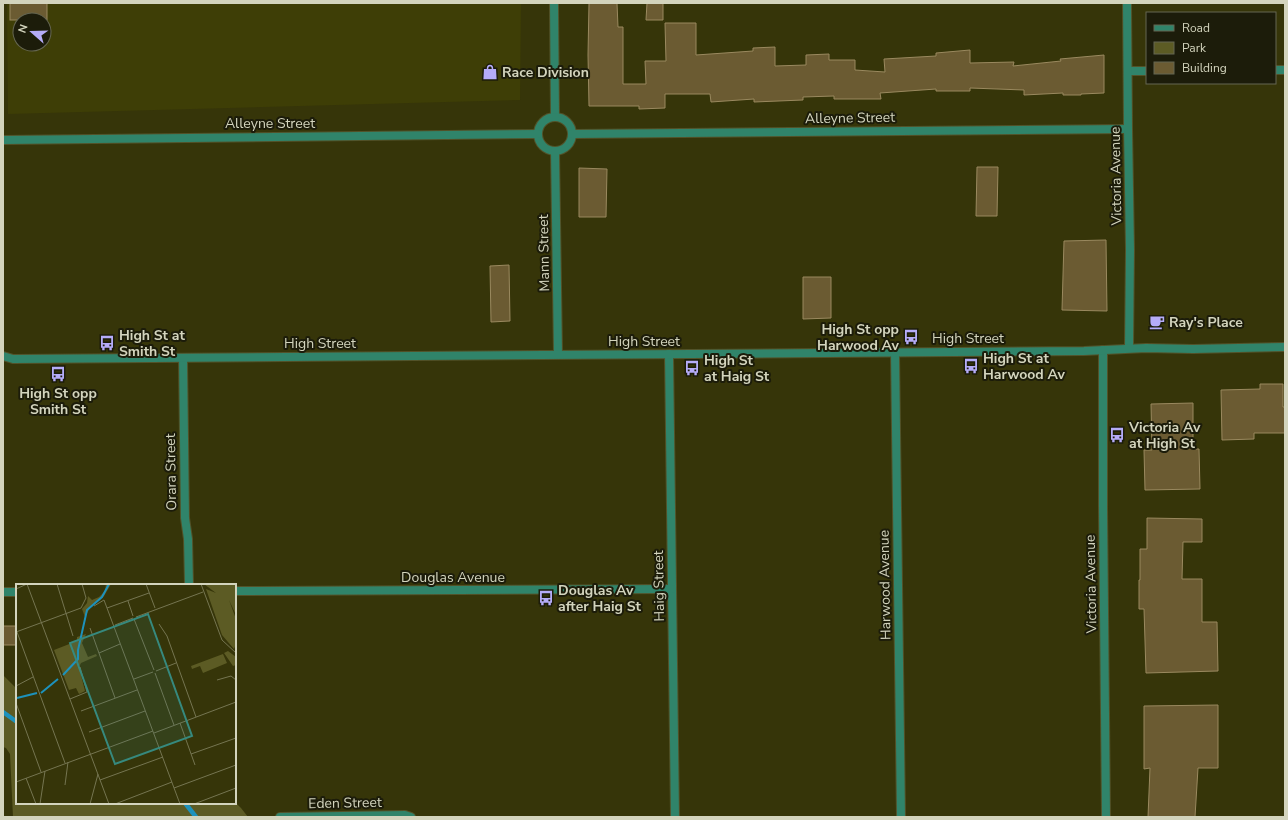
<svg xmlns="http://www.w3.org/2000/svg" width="1288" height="820" font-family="'Nunito Sans',sans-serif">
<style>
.built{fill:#3e3e06;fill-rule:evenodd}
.green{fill:#5c5b24}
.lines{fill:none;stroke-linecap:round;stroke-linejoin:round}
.stream{stroke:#1d92bc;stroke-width:4.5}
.building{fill:#6b5b32;stroke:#9a895f}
.minor-casing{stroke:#525229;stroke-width:10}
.tertiary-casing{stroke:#525229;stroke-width:10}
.minor{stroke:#30846a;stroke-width:8}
.tertiary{stroke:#30846a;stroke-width:8}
.labels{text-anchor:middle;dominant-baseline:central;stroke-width:4;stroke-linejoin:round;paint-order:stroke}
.poi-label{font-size:14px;font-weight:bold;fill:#d3d4bd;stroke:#1c1c0a;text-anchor:start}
.street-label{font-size:14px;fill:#d3d4bd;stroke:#1c1c0a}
.inset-river{fill:none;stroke:#1d92bc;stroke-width:2}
.inset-road{fill:none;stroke:#757551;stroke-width:1}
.view{fill:#36897e;fill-opacity:0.15;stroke:#36897e;stroke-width:2}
.inset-edge{fill:none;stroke:#d3d4bd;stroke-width:2}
</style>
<rect width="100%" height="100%" fill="#363509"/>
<path class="built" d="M 7,3 L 521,3 L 520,100 L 8,114 ZM 20,20 L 44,20 L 44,44 L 20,44 Z"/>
<path class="green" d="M 3,675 L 17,689 L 17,803 L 235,803 L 235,802 L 241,808 L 248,817 L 13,817 L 10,754 L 6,748 L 3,747 Z"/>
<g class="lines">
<g class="stream">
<path d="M 3,712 L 17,722"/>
<path d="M 185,803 L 196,817"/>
</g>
</g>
<g class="building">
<rect x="10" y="3" width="37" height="17"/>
<path d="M 589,3 L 617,3 L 618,27 L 623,27 L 623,84 L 646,84 L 645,61 L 666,61 L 665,23 L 696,23 L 696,55 L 753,51 L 753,48 L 775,47 L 775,66 L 806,65 L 806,55 L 829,54 L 829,60 L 855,60 L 855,70 L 885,72 L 884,59 L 936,56 L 936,53 L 970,50 L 970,63 L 1014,62 L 1013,66 L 1061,61 L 1060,59 L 1104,55 L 1104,93 L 1081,94 L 1081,95 L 1063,95 L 1063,93 L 1024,95 L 1024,90 L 970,88 L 970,91 L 936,91 L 936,89 L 880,93 L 881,99 L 834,99 L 834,96 L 803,97 L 803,100 L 754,102 L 754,99 L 711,102 L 710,94 L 665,94 L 665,108 L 639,109 L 639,106 L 589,106 L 588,55 Z"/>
<path d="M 647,3 L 663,3 L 663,20 L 646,20 Z"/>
<path d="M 977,167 L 998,167 L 997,216 L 976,216 Z"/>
<path d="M 579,168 L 607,169 L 606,217 L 579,217 Z"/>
<path d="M 1106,240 L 1107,311 L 1062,310 L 1064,241 Z"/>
<path d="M 509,265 L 510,321 L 491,322 L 490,266 Z"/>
<path d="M 803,277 L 831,277 L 831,318 L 803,319 Z"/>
<path d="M 1260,384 L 1283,384 L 1283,407 L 1285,407 L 1285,433 L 1254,433 L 1254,439 L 1222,440 L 1221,390 L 1260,389 Z"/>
<path d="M 1193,403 L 1193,449 L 1199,449 L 1200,489 L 1145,490 L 1144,450 L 1152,450 L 1151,404 Z"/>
<path d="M 1147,518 L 1202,519 L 1202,542 L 1183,542 L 1182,579 L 1202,579 L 1202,622 L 1217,622 L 1218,671 L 1146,673 L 1144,609 L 1139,609 L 1139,580 L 1140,580 L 1140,549 L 1147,549 Z"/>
<rect x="3" y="626" width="14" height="19"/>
<path d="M 1218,705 L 1218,768 L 1198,768 L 1195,817 L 1148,817 L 1150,768 L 1144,769 L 1144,706 Z"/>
</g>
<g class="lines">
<g class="minor-casing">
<g id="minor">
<path d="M 554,3 L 555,117"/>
<path d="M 1275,70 L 1285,70"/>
<path d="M 1128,71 L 1147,71"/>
<circle cx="555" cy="134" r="17"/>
<path d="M 572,134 L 1128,129"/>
<path d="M 3,140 L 538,134"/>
<path d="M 555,151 L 558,354"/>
<path d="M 895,352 L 901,817"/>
<path d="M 669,354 L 675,817"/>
<path d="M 183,358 L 185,518 L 188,539 L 189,585"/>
<path d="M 235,591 L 672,589"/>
<path d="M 3,592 L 17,592"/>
<path d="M 280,817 L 405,815 L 411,817"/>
</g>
</g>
<g class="tertiary-casing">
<g id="tertiary">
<path d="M 1127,3 L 1128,129 L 1130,250 L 1129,348"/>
<path d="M 1103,350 L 1103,506 L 1106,817"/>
<path d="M 3,356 L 13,359 L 1084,351 L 1146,348 L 1193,349 L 1285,347"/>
</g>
</g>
<use href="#minor" class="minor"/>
<use href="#tertiary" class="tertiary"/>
</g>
<defs>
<g id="shop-bare" transform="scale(1.2)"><path d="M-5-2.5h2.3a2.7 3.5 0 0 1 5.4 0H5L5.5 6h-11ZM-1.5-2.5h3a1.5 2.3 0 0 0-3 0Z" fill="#b5acf8" stroke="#1c1c0a" stroke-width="2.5" paint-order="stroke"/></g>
<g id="cafe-bare" transform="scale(1.2)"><path d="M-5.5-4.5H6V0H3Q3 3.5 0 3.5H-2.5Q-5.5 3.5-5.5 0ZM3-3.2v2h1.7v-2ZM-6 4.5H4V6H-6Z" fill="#b5acf8" stroke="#1c1c0a" stroke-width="2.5" paint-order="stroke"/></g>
<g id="bus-bare" transform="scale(1.2)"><path d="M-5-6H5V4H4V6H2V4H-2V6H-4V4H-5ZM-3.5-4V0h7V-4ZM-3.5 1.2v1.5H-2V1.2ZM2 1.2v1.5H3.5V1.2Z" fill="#b5acf8" stroke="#1c1c0a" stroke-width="2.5" paint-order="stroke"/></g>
</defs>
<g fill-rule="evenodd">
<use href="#shop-bare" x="490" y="72"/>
<use href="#cafe-bare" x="1157" y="322"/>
<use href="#bus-bare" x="911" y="337"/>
<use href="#bus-bare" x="107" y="343"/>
<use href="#bus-bare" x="971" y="366"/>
<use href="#bus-bare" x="692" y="368"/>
<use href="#bus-bare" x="58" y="374"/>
<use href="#bus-bare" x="1117" y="435"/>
<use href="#bus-bare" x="546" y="598"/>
</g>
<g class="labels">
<g class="poi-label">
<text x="502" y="72">Race Division</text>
<text x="1169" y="322">Ray's Place</text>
<text x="899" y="329" text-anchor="end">High St opp<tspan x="899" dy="16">Harwood Av</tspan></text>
<text x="119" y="335">High St at<tspan x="119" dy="16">Smith St</tspan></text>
<text x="983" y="358">High St at<tspan x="983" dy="16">Harwood Av</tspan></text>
<text x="704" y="360">High St<tspan x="704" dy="16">at Haig St</tspan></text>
<text x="58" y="393" text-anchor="middle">High St opp<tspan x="58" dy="16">Smith St</tspan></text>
<text x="1129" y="427">Victoria Av<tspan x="1129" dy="16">at High St</tspan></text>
<text x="558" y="590">Douglas Av<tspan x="558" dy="16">after Haig St</tspan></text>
</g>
<g class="street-label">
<text transform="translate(850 118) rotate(-1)">Alleyne Street</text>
<text x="270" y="123">Alleyne Street</text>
<text transform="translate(1116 176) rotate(-91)">Victoria Avenue</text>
<text transform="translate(544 253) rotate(-91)">Mann Street</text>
<text x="968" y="338">High Street</text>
<text x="644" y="341">High Street</text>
<text x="320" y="343">High Street</text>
<text transform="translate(171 472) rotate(-91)">Orara Street</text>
<text x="453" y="577">Douglas Avenue</text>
<text transform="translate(1091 584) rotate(-91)">Victoria Avenue</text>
<text transform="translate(885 585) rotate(-91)">Harwood Avenue</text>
<text transform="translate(659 586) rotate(-91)">Haig Street</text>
<text transform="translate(345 803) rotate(-1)">Eden Street</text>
</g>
</g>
<g transform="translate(16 584)">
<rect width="220" height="220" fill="#363509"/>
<path d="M 90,0 L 95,0 L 88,12 L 75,22 L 69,33 L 66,25 L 71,19 L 72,12 L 76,16 L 83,13 L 89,7 ZM 188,0 L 220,0 L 220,31 L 213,16 L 220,35 L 220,60 L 218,65 L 206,51 L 190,5 L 200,9 ZM 70,50 L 66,59 L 72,73 L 80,70 L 81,72 L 65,79 L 63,83 L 69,107 L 63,110 L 60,104 L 53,106 L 38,66 L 61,57 L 61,53 ZM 212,67 L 220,73 L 220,81 L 217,82 L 208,69 ZM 207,70 L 211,79 L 187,89 L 184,82 L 176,85 L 175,82 Z" fill="#5c5b24"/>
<path class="inset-river" d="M 47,91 L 62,75 L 62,66 L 71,26 L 86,13 L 93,0M 25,109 L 42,95M 1,114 L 21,109"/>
<path class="inset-road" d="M 11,0 L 93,220M 41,0 L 57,52M 130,0 L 139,24M 185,0 L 206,56 L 220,69M 0,5 L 11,0M 112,17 L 117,32M 78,22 L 88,16 L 164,220M 91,24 L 133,9M 120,33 L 187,8M 118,35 L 138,86M 143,40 L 151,52 L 180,133M 99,41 L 117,34M 74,44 L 99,114M 0,48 L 65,24 L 70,14 L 66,0M 1,48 L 49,179M 83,69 L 104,60M 140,87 L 160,79M 139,89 L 158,141M 118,95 L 137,88M 201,96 L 215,92 L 220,96M 0,102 L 17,93M 54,115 L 71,108 L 64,83M 0,119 L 25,188M 65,127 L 121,106M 164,139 L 179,181M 73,148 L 129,127M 138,149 L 220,118M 175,170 L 220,154M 10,194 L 20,220M 84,196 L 147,173M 0,198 L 137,147M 49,201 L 52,178M 158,204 L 220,181M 24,220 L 29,187M 74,220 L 82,190M 99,220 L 156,198M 178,220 L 220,204"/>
<path class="view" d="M 132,30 L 176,152 L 99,180 L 54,59 Z"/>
<rect width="220" height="220" class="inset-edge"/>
</g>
<rect width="1288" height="820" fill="none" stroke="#d3d4bd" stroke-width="8"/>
<rect x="1146" y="12" width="130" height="72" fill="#1c1c0a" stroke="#656652"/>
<rect x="1154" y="25" width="20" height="6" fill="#30846a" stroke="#656652"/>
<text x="1182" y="32" font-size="12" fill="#d3d4bd">Road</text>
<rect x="1154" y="42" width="20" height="12" fill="#5c5b24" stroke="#656652"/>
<text x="1182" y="52" font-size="12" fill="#d3d4bd">Park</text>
<rect x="1154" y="62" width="20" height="12" fill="#6b5b32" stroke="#656652"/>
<text x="1182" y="72" font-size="12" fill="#d3d4bd">Building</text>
<g transform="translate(32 32) rotate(290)"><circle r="19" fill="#1c1c0a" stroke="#656652"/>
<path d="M0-3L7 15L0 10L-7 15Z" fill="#b5acf8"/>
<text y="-6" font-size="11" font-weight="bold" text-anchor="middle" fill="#d3d4bd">N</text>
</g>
</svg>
